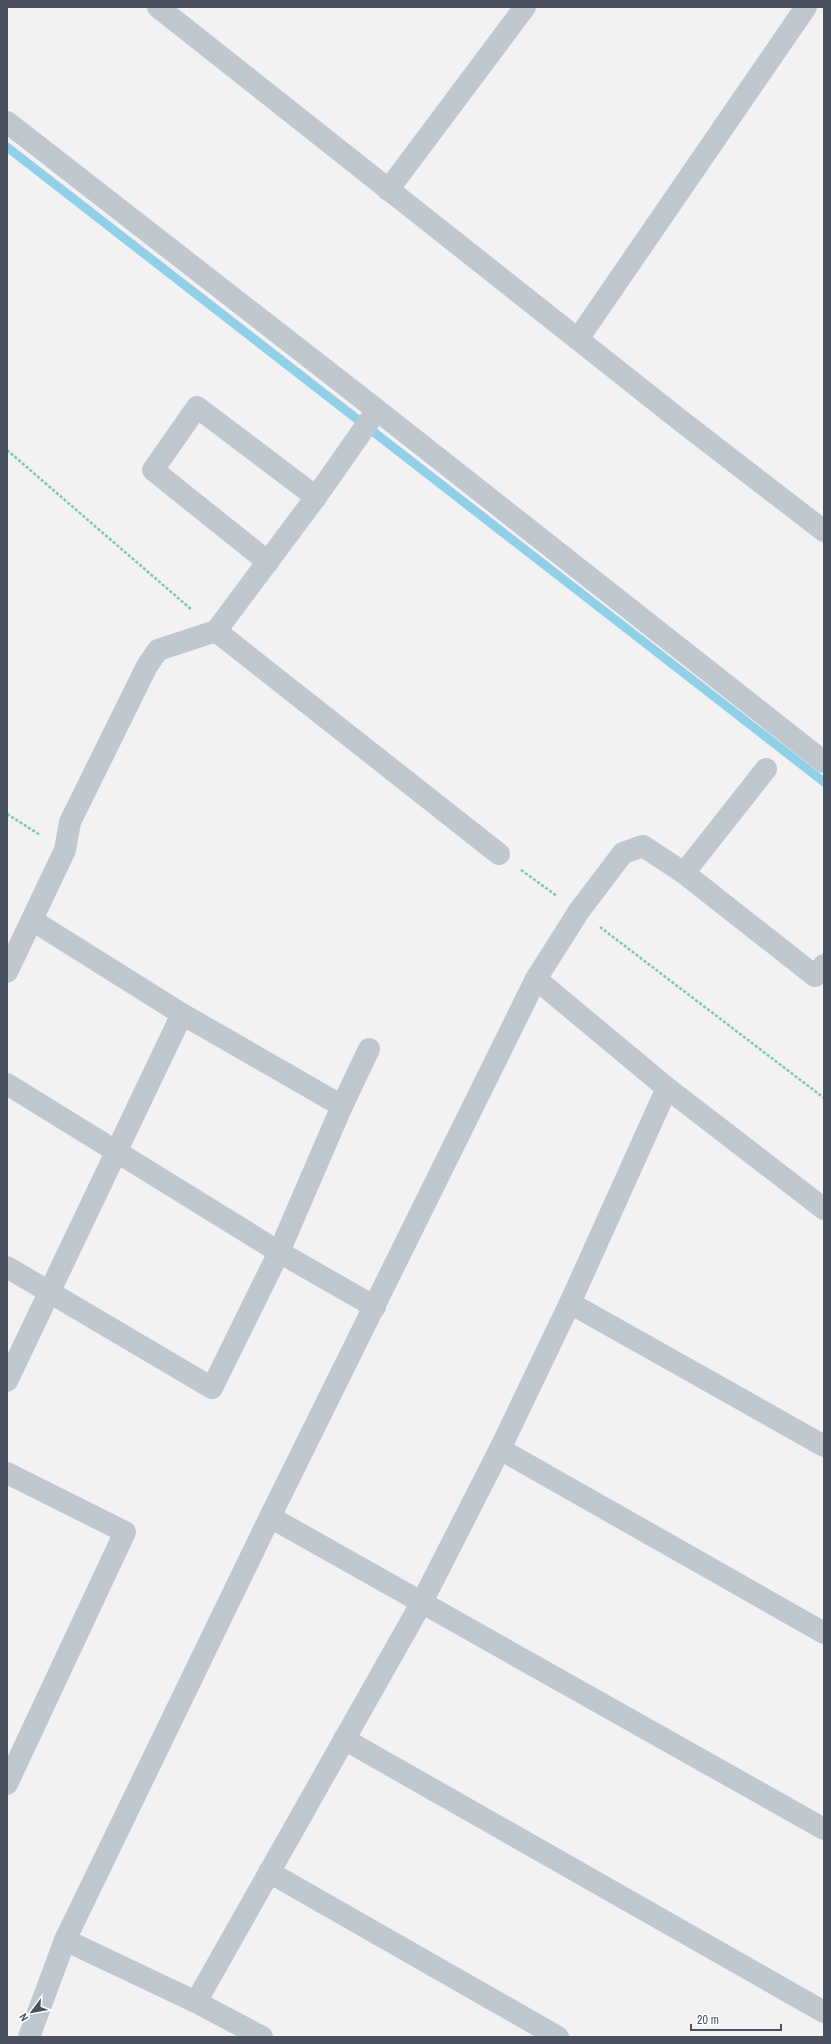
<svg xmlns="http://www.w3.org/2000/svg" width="831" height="2044" font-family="'Archivo Narrow',sans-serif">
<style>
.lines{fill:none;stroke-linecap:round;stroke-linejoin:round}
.stream{stroke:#91d0e9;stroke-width:9}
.path{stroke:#7bcbaa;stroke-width:2.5;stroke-dasharray:3 2;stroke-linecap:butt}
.minor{stroke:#bfc7cf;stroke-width:22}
.tertiary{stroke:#bfc7cf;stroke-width:22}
</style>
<rect width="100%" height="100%" fill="#f3f1f1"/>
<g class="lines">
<path class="stream" d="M 7,147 L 824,782"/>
<g class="path">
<path d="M 7,450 L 192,610"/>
<path d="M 7,814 L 40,835"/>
<path d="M 521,870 L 557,896"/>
<path d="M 600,927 L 824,1098"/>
</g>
<g class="minor">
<path d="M 7,122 L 377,410 L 824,762"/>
<path d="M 388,190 L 525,7"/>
<path d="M 578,339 L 806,7"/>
<path d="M 268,562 L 153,470 L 197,407 L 316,497"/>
<path d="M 216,631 L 499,854"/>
<path d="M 684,873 L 766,769"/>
<path d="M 32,920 L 182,1014 L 342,1106"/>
<path d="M 824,965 L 815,976 L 684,873 L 643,846 L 623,853 L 579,911 L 536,979 L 667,1088 L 824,1209"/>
<path d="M 7,972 L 65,850 L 70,822 L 147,666 L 158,650 L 216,631 L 316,497 L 377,410"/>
<path d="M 7,1084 L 279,1252 L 375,1307"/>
<path d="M 7,1267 L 212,1388 L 279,1252 L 342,1106 L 369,1049"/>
<path d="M 570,1303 L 824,1446"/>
<path d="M 7,1381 L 182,1014"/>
<path d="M 500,1449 L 824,1633"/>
<path d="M 7,1473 L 125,1532 L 7,1784"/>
<path d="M 344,1739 L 824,2012"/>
<path d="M 269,1872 L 558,2037"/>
<path d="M 65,1940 L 196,2002 L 262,2037"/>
<path d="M 196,2002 L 422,1602 L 500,1449 L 570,1303 L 667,1088"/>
</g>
<g class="tertiary">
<path d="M 158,7 L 685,424 L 824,531"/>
<path d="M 270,1517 L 824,1829"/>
<path d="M 29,2037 L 65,1940 L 270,1517 L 536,979"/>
</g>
</g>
<rect width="831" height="2044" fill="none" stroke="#49525e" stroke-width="16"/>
<g transform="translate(32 2012) rotate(238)" stroke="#ffffff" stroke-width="3" paint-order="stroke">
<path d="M0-3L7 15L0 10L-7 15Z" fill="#49525e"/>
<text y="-6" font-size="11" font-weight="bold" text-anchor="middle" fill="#49525e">N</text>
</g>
<path d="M691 2024v6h90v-6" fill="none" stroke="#49525e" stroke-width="2"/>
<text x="697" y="2024" font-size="12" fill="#49525e" stroke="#ffffff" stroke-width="3" paint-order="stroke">20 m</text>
</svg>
